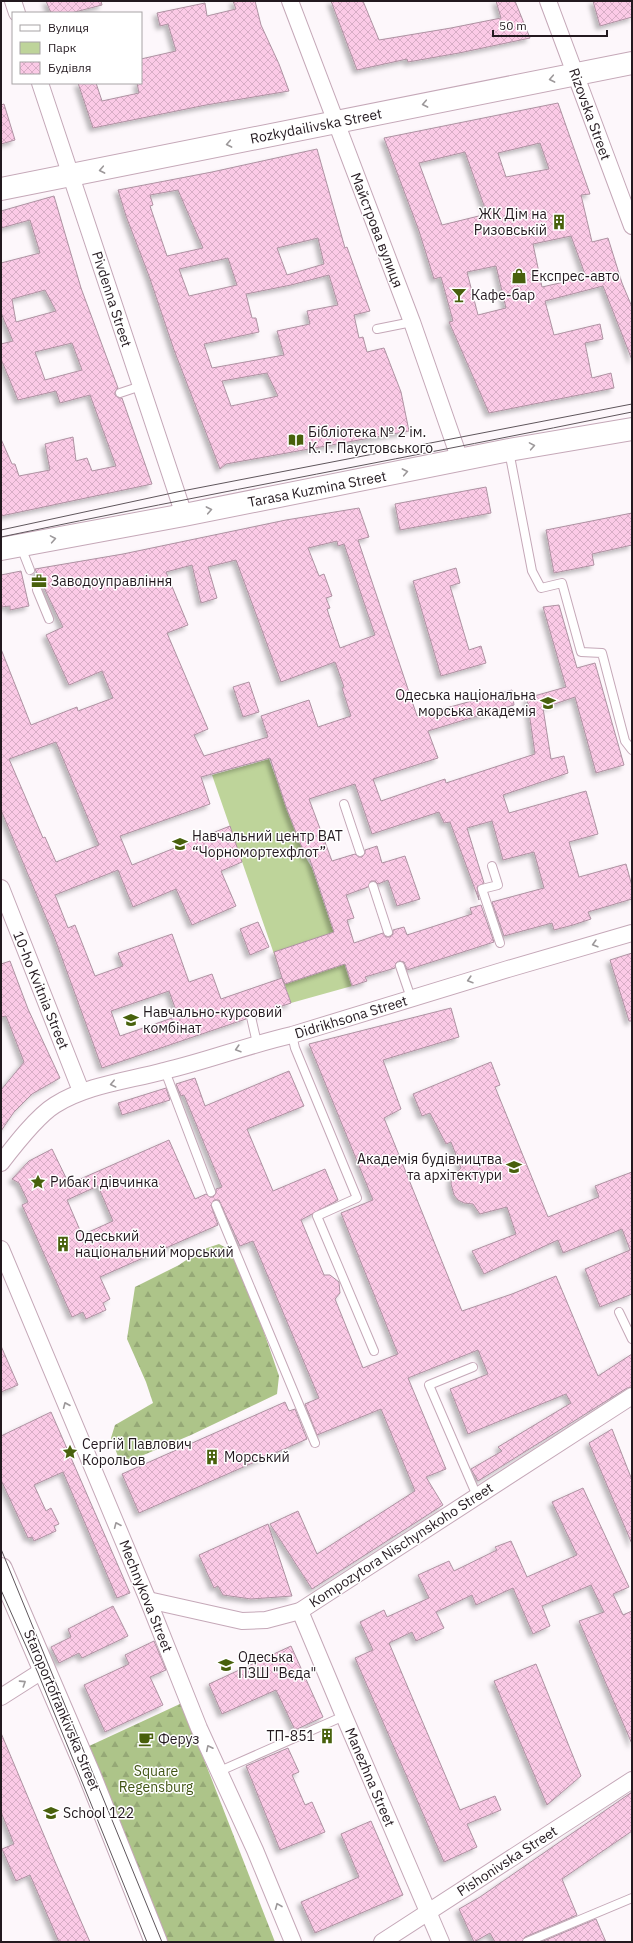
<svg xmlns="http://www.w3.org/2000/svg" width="633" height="1943" font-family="'IBM Plex Sans',sans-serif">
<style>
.forest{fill:url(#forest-firs)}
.park{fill:#bed49a}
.building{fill:url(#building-cross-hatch);stroke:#ae92a2;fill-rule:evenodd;filter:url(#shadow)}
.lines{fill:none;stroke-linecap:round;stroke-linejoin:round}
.lane-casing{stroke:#c5a8b8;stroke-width:10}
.street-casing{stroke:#c5a8b8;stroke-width:18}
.secondary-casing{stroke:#c5a8b8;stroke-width:24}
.lane{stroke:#fff;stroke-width:8}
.street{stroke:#fff;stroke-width:16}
.secondary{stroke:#fff;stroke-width:22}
.tram{stroke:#5f565c;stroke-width:1}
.oneway{stroke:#9c989a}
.labels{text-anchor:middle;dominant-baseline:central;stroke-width:3;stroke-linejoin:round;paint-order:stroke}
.street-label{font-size:14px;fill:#23191f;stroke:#fff}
.poi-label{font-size:14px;fill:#23191f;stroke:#fff;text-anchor:start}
.park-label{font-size:14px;fill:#415515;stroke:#fff}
</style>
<defs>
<pattern id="forest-firs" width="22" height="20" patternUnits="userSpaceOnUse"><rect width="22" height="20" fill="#adc489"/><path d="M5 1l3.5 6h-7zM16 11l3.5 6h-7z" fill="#95a876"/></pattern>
<pattern id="building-cross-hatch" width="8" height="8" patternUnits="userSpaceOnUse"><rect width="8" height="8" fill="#fbcae6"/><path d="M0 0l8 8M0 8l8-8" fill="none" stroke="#d7adc5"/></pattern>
<filter id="shadow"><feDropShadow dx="-3.5" dy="3.5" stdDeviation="2" flood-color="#0004"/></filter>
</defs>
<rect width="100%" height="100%" fill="#fdf7fb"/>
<g class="forest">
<path d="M 219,1244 L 230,1250 L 254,1303 L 279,1376 L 277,1394 L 191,1435 L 127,1462 L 119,1459 L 111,1438 L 115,1425 L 153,1403 L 146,1382 L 127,1339 L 135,1287 L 179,1265 L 201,1250 Z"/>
<path d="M 182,1703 L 275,1942 L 166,1942 L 87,1747 Z"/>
</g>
<path class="park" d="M 269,759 L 306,858 L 312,868 L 352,986 L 291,1003 L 212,775 Z"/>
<g class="building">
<path d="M 46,1 L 101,1 L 102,5 L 71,13 L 51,13 Z"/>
<path d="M 233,1 L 255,1 L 261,25 L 279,64 L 289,91 L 206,105 L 93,128 L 78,83 L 96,83 L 102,101 L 139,93 L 137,83 L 141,83 L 141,59 L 176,51 L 168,24 L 160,26 L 157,13 L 205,3 L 207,16 L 236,9 Z"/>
<path d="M 331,1 L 363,1 L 379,40 L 451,28 L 501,18 L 496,1 L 515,1 L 530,38 L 459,53 L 408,62 L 407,59 L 357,70 Z"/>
<path d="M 593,1 L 632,1 L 632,17 L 600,26 Z"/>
<path d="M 558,103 L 590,194 L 581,195 L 592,242 L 608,238 L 622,283 L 632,307 L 632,360 L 603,286 L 545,301 L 554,335 L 600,324 L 603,339 L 585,343 L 592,378 L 611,373 L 614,388 L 489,413 L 449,322 L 453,321 L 441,277 L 434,279 L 419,231 L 384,138 ZM 540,143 L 549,169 L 506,177 L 498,153 ZM 465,152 L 487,214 L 442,225 L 419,163 ZM 571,236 L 586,277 L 542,287 L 533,244 ZM 496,266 L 506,308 L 478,315 L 467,272 Z"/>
<path d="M 4,104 L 15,140 L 1,144 L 1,105 Z"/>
<path d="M 317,149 L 345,248 L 347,247 L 370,311 L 354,315 L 359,338 L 363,337 L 367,352 L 384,348 L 401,392 L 409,431 L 226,464 L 220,469 L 174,350 L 149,276 L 126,216 L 118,190 L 212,172 ZM 178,190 L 203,248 L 167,256 L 150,206 L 153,205 L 150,195 ZM 318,238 L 324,264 L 287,275 L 277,248 ZM 228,258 L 237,285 L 189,296 L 179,269 ZM 329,275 L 338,305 L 307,311 L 310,324 L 277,331 L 284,355 L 212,368 L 204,344 L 259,332 L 256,318 L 252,318 L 246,294 L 291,285 ZM 267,373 L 278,396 L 231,406 L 222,381 Z"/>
<path d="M 54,196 L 81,288 L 118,388 L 115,392 L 115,395 L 119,398 L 122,398 L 152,484 L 1,516 L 1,439 L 12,464 L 15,464 L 19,476 L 50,470 L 45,444 L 73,437 L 76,461 L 87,458 L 92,471 L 116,466 L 90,395 L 60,403 L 56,391 L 18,400 L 1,359 L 1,344 L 13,341 L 1,313 L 1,263 L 40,253 L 30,220 L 1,228 L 1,211 ZM 45,290 L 56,311 L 16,322 L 12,299 ZM 72,343 L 82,370 L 45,380 L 35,352 Z"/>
<path d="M 486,487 L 491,513 L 400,530 L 395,504 Z"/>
<path d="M 359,508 L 369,537 L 358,540 L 417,716 L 512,690 L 514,705 L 428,731 L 438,758 L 373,779 L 381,801 L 445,779 L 446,783 L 535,754 L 527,698 L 566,687 L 543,607 L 559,605 L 577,668 L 595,663 L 624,765 L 596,773 L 575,697 L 543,708 L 551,759 L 564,756 L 568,773 L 503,795 L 509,813 L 586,791 L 598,834 L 569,842 L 579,877 L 626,864 L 632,886 L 632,899 L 588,912 L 591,919 L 573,925 L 554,930 L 552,923 L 504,936 L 492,902 L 544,888 L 534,852 L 503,860 L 492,821 L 467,828 L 484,883 L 477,887 L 479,900 L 450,822 L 444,823 L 439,812 L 372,834 L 355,784 L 309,799 L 332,861 L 355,854 L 359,857 L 362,857 L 365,853 L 365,850 L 377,846 L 382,863 L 405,856 L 420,899 L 397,906 L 388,880 L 378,884 L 375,881 L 371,881 L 368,887 L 346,895 L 354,918 L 347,920 L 354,943 L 383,933 L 386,937 L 390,937 L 393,934 L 393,930 L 404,927 L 407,935 L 472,914 L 470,908 L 481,905 L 494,942 L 407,970 L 404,962 L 399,961 L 396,963 L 395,968 L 365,977 L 367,981 L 352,986 L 345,964 L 285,984 L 282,978 L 291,1003 L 256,1015 L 253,1012 L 249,1012 L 246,1015 L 246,1019 L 102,1068 L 55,939 L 1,810 L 1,649 L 31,725 L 77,707 L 78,711 L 113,698 L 102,671 L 69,685 L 46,635 L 63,627 L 35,569 L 123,554 L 286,520 ZM 337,541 L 338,546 L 344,544 L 375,635 L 340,648 L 327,609 L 330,608 L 326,598 L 332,596 L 324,574 L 319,576 L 308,548 ZM 236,560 L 281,682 L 335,662 L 344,687 L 342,688 L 351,716 L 318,727 L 309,700 L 261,716 L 268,737 L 204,756 L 194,735 L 208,729 L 167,633 L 188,625 L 166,572 L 192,565 L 201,603 L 217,598 L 208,567 ZM 56,742 L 99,845 L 56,862 L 45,837 L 43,838 L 9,759 ZM 270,758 L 286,807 L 306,858 L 309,857 L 334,932 L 274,952 L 282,978 L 221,999 L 212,974 L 189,982 L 172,934 L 118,953 L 123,966 L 95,976 L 75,925 L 68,928 L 55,895 L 118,870 L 133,907 L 176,889 L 192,925 L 236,906 L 221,871 L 242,862 L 230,826 L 132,865 L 120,836 L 210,804 L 201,777 ZM 169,991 L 178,1016 L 120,1036 L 111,1011 Z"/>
<path d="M 632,513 L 632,545 L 592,554 L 594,565 L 554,573 L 546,530 Z"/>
<path d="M 456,568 L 460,583 L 450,586 L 469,650 L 481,646 L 486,663 L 441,676 L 413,581 Z"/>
<path d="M 21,571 L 29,606 L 10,610 L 10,606 L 1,607 L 1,575 Z"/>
<path d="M 249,682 L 259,712 L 243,717 L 233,687 Z"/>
<path d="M 258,922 L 269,947 L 250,955 L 240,929 Z"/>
<path d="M 632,953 L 632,1021 L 629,1021 L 610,960 Z"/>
<path d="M 10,961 L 28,1009 L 60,1078 L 32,1094 L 14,1112 L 1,1131 L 1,1090 L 24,1062 L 6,1016 L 1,1017 L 1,964 Z"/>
<path d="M 451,1008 L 459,1037 L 383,1060 L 401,1109 L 384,1118 L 462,1311 L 512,1294 L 556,1276 L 598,1376 L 632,1354 L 632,1387 L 627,1388 L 478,1481 L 471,1469 L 502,1451 L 498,1447 L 571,1403 L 566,1394 L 468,1434 L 450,1389 L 488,1374 L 478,1350 L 408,1378 L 446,1469 L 426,1477 L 443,1505 L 312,1589 L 270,1524 L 298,1511 L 317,1554 L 415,1491 L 381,1409 L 317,1435 L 305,1404 L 319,1398 L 253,1241 L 240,1246 L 219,1200 L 214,1200 L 211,1205 L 218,1225 L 100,1277 L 110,1299 L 103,1303 L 106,1310 L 86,1319 L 83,1312 L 72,1317 L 22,1205 L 28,1202 L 19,1183 L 12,1179 L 29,1161 L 52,1149 L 69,1184 L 169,1140 L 195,1199 L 206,1194 L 210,1197 L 213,1197 L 216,1193 L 216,1189 L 222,1187 L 184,1095 L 181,1096 L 176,1084 L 195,1078 L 205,1106 L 289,1071 L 304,1106 L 247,1129 L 273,1191 L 325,1169 L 338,1200 L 301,1220 L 324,1275 L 330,1275 L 339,1282 L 340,1293 L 335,1299 L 363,1368 L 398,1354 L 341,1213 L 373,1200 L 309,1044 ZM 98,1186 L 113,1221 L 82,1235 L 67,1200 Z"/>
<path d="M 491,1062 L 500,1085 L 495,1087 L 548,1217 L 599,1197 L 595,1186 L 632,1172 L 632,1294 L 600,1307 L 585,1269 L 630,1250 L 622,1229 L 563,1253 L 558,1240 L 484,1274 L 472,1251 L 516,1234 L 507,1207 L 480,1214 L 473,1204 L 464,1203 L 458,1200 L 454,1195 L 451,1184 L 452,1176 L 461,1168 L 451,1142 L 446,1144 L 430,1113 L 422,1116 L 413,1094 Z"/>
<path d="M 166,1088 L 170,1100 L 122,1115 L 118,1103 Z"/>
<path d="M 1,1346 L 18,1385 L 1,1392 Z"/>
<path d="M 285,1402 L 289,1411 L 295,1409 L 307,1439 L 139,1513 L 122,1474 Z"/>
<path d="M 51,1412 L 130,1593 L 117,1598 L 63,1472 L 34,1485 L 46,1511 L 51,1508 L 59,1524 L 54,1526 L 56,1531 L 34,1541 L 32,1537 L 28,1538 L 1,1480 L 1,1436 Z"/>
<path d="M 612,1429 L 632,1480 L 632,1544 L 589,1443 Z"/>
<path d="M 583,1488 L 629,1587 L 613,1594 L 623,1615 L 632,1611 L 632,1744 L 579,1621 L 604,1612 L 591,1585 L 542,1606 L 550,1626 L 533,1634 L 513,1588 L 476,1605 L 472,1595 L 436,1612 L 444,1628 L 416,1641 L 412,1632 L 389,1643 L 460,1810 L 495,1796 L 501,1810 L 467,1824 L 477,1847 L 444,1862 L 355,1658 L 373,1650 L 360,1622 L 384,1610 L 387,1617 L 429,1598 L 418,1575 L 449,1561 L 454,1571 L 497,1550 L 495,1547 L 511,1541 L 527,1577 L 577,1555 L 552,1502 Z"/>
<path d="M 268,1524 L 292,1596 L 251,1599 L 223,1595 L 218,1586 L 214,1588 L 199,1555 Z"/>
<path d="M 113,1606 L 128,1636 L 82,1658 L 79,1653 L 59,1663 L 51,1647 L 71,1637 L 68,1629 Z"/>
<path d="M 154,1641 L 166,1670 L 150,1677 L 163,1705 L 105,1732 L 84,1685 L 129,1664 L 125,1655 Z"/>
<path d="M 291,1646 L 323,1717 L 295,1730 L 276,1690 L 222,1714 L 209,1684 Z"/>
<path d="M 536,1664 L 581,1776 L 547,1805 L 494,1681 Z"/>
<path d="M 1,1733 L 56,1864 L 90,1942 L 59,1942 L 30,1875 L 16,1881 L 2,1849 L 14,1844 L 1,1812 Z"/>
<path d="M 288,1748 L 299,1772 L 292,1775 L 305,1805 L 312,1802 L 325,1832 L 280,1850 L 246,1766 Z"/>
<path d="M 632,1792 L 632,1831 L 562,1879 L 577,1915 L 525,1937 L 522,1942 L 495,1942 L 490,1933 L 474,1942 L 459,1909 L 480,1897 Z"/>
<path d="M 371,1821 L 403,1895 L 315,1933 L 301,1902 L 359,1877 L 341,1834 Z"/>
<path d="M 596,1919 L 606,1942 L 541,1942 Z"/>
</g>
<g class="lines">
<g class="lane-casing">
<g id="lane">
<path d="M 377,329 L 412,322"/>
<path d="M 120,393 L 141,386"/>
<path d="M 509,451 L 532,571 L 541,588 L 562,583 L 581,652 L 602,653 L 625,741 L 632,750"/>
<path d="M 21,547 L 30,570"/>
<path d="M 37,590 L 49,619"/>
<path d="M 344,804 L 360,852"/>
<path d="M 492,866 L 498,885 L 482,889 L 500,943"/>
<path d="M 373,886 L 388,932"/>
<path d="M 400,966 L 411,998"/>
<path d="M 251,1017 L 257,1043"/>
<path d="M 292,1035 L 295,1048 L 357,1198 L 317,1216 L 374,1351"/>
<path d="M 165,1071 L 211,1192"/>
<path d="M 216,1205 L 315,1443"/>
<path d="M 619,1312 L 632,1339"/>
<path d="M 473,1367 L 429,1385 L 477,1496"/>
<path d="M 220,1771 L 344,1716"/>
<path d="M 527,1942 L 632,1898"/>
</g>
</g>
<g class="street-casing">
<g id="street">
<path d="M 13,1 L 17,13"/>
<path d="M 290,1 L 412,322 L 460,460"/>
<path d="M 548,1 L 632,226"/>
<path d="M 40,83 L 184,515"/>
<path d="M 1,888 L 81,1091"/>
<path d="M 1,1163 C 14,1146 37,1116 55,1105 C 87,1085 127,1081 164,1071 C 207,1061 248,1045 292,1035 L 508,969 L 632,933"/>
<path d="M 1,1249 L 148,1600 L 199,1728 L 255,1850 L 293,1942"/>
<path d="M 148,1600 L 242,1621 L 266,1620 L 300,1611 L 632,1396"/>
<path d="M 300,1611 L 344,1716 L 441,1942"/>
<path d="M 1,1697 L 45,1669"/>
<path d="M 382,1942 L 632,1780"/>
</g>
</g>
<g class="secondary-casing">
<g id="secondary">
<path d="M 1,189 L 632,63"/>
<path d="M 1,549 L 184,515 L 509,450 L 632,429"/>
<path d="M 1,1569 L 89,1774 L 156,1942"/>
</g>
</g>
<use href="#lane" class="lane"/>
<use href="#street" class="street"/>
<use href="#secondary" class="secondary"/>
<g class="tram">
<path d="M 1,530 L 177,492 L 632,404"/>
<path d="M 1,537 C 211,493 422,455 632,412"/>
<path d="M 1,1549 L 162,1942"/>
<path d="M 1,1590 L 38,1673 L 147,1942"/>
</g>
</g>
<defs><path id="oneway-chevron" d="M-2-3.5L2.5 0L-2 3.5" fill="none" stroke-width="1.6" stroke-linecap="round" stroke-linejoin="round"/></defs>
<g class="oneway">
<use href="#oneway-chevron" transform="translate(552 79) rotate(169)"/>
<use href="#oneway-chevron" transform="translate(425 104) rotate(169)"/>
<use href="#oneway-chevron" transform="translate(229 144) rotate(169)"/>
<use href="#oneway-chevron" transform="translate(102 170) rotate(169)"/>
<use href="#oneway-chevron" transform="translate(532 446) rotate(-10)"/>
<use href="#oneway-chevron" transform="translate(405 472) rotate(-11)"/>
<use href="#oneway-chevron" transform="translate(209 510) rotate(-11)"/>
<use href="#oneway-chevron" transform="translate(53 539) rotate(-10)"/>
<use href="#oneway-chevron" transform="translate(595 944) rotate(164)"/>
<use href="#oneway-chevron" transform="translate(470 980) rotate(163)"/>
<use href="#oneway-chevron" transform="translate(238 1049) rotate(163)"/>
<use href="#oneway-chevron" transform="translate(113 1084) rotate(167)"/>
<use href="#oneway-chevron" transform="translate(66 1405) rotate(-113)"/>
<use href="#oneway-chevron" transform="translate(117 1525) rotate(-113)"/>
<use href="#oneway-chevron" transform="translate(23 1683) rotate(-33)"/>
<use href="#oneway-chevron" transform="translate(209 1748) rotate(-116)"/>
<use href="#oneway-chevron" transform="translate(278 1906) rotate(-112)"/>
</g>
<defs>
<g id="building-bare" transform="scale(1.2)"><path d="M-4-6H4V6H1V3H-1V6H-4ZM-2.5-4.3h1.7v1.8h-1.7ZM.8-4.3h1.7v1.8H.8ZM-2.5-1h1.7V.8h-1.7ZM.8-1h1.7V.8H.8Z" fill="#48600c" stroke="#fff" stroke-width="2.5" paint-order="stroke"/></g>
<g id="shop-bare" transform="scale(1.2)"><path d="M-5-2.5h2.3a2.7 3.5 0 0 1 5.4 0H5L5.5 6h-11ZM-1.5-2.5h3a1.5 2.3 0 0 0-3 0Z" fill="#48600c" stroke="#fff" stroke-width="2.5" paint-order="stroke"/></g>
<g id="bar-bare" transform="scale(1.2)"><path d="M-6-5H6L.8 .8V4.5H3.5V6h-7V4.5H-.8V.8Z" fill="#48600c" stroke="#fff" stroke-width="2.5" paint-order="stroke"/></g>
<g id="library-bare" transform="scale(1.2)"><path d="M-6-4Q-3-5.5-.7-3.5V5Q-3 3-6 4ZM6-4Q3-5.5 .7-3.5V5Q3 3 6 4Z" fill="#48600c" stroke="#fff" stroke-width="2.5" paint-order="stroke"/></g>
<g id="office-bare" transform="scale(1.2)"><path d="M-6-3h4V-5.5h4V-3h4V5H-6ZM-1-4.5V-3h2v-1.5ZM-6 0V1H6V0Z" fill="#48600c" stroke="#fff" stroke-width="2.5" paint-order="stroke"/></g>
<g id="university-bare" transform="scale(1.2)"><path d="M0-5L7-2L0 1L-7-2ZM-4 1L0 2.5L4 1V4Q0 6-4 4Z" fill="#48600c" stroke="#fff" stroke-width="2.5" paint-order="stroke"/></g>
<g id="sight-bare" transform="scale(1.2)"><path d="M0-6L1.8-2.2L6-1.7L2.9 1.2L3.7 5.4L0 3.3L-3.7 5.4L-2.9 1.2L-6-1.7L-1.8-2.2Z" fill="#48600c" stroke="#fff" stroke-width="2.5" paint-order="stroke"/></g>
<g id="school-bare" transform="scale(1.2)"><path d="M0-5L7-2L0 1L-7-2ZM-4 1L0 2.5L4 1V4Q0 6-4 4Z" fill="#48600c" stroke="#fff" stroke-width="2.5" paint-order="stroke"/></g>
<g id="cafe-bare" transform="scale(1.2)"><path d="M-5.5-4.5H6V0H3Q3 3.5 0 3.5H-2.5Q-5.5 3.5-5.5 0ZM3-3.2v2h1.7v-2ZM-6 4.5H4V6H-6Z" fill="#48600c" stroke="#fff" stroke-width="2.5" paint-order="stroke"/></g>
</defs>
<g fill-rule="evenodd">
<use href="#building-bare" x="559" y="222"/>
<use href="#shop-bare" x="519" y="276"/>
<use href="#bar-bare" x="459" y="295"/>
<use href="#library-bare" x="296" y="440"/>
<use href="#office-bare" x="39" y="581"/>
<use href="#university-bare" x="548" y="703"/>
<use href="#university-bare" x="180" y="844"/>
<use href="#university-bare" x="131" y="1020"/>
<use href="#university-bare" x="514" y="1167"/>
<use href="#sight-bare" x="38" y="1182"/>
<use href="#building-bare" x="63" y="1244"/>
<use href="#sight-bare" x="70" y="1452"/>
<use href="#building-bare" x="212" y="1457"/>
<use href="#school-bare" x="226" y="1665"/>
<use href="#building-bare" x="327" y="1736"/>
<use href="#cafe-bare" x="146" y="1739"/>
<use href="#school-bare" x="51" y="1813"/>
</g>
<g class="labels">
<g class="street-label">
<text transform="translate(590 114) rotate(70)">Rizovska Street</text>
<text transform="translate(316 126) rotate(-11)">Rozkydailivska Street</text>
<text transform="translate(377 230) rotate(69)">Майстрова вулиця</text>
<text transform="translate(112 299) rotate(72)">Pivdenna Street</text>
<text transform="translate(317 489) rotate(-11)">Tarasa Kuzmina Street</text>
<text transform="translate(41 990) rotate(68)">10-ho Kvitnia Street</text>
<text transform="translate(351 1017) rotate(-17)">Didrikhsona Street</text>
<text transform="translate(401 1545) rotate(-33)">Kompozytora Nischynskoho Street</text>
<text transform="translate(146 1596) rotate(68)">Mechnykova Street</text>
<text transform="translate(62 1710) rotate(67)">Staroportofrankivska Street</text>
<text transform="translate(370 1777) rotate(67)">Manezhna Street</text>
<text transform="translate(507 1861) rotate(-33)">Pishonivska Street</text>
</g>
<g class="poi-label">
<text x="547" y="214" text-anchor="end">ЖК Дім на<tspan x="547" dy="16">Ризовській</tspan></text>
<text x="531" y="276">Експрес-авто</text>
<text x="471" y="295">Кафе-бар</text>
<text x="308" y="432">Бібліотека № 2 ім.<tspan x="308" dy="16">К. Г. Паустовського</tspan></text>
<text x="51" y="581">Заводоуправління</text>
<text x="536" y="695" text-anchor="end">Одеська національна<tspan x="536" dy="16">морська академія</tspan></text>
<text x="192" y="836">Навчальний центр ВАТ<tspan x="192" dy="16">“Чорномортехфлот”</tspan></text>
<text x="143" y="1012">Навчально-курсовий<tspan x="143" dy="16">комбінат</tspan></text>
<text x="502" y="1159" text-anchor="end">Академія будівництва<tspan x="502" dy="16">та архітектури</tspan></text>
<text x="50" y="1182">Рибак і дівчинка</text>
<text x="75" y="1236">Одеський<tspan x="75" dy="16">національний морський</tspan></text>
<text x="82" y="1444">Сергій Павлович<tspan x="82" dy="16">Корольов</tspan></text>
<text x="224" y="1457">Морський</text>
<text x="238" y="1657">Одеська<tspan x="238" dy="16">ПЗШ "Вєда"</tspan></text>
<text x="315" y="1736" text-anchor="end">ТП-851</text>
<text x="158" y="1739">Феруз</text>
<text x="63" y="1813">School 122</text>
</g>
<g class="park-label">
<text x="156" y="1771">Square<tspan x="156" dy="16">Regensburg</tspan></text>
</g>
</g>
<rect width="633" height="1943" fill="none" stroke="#23191f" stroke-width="4"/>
<rect x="12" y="12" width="130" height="72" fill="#ffffff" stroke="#a7a3a5"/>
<rect x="20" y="25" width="20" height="6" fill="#ffffff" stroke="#a7a3a5"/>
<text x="48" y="32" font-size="12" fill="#23191f">Вулиця</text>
<rect x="20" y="42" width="20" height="12" fill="#bed49a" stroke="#a7a3a5"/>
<text x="48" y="52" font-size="12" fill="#23191f">Парк</text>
<rect x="20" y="62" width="20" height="12" fill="url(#building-cross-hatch)" stroke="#a7a3a5"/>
<text x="48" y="72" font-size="12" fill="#23191f">Будівля</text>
<path d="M493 30v6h114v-6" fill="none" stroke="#23191f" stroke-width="2"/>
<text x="499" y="30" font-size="12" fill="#23191f" stroke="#ffffff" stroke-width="3" paint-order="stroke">50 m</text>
</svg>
